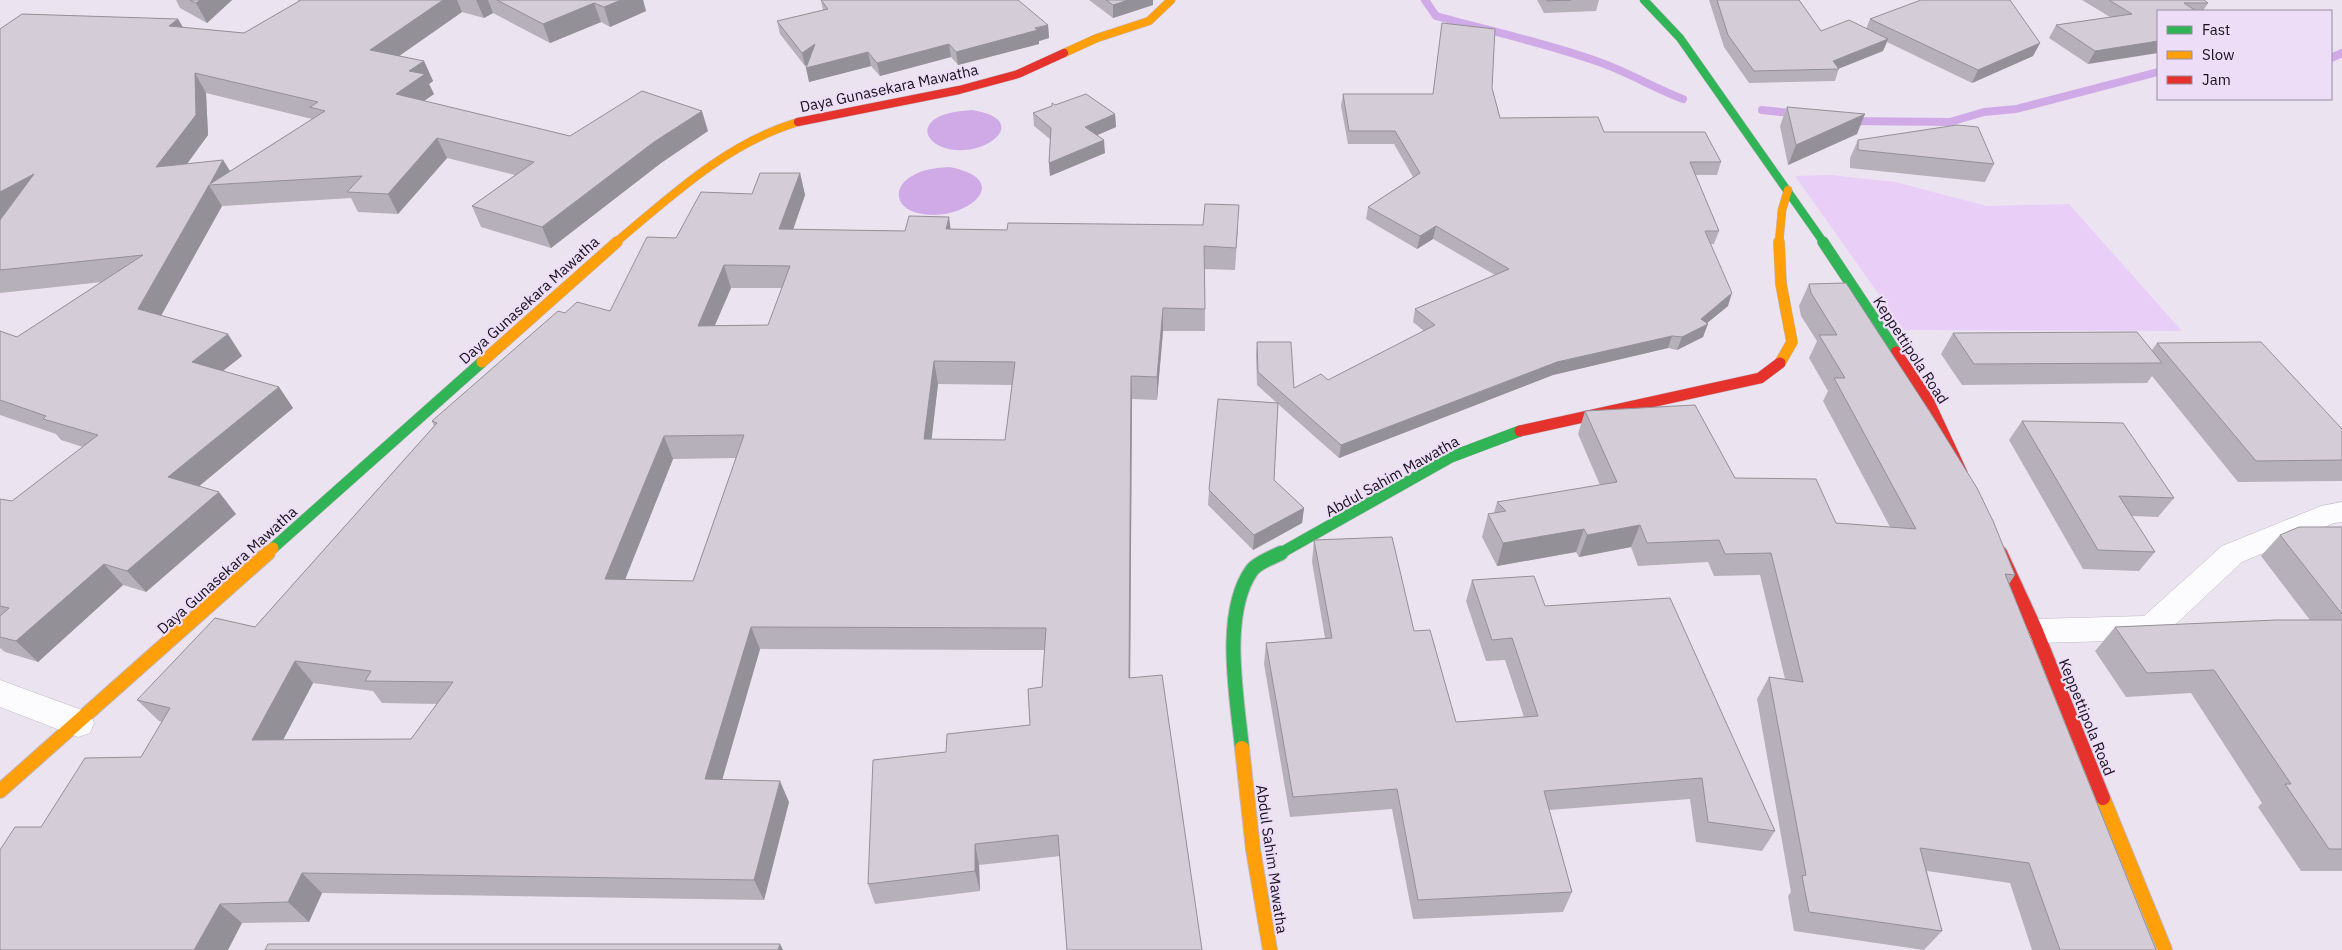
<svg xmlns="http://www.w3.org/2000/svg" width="2342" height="950" font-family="'IBM Plex Sans',sans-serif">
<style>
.green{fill:#e9cff8}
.water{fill:#d0aae6}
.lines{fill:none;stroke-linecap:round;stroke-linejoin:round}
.stream{stroke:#d0aae6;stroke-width:8}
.street-casing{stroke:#bfb8c3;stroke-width:1}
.fast-far2-casing{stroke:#bfb8c3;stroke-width:9}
.fast-far1-casing{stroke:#bfb8c3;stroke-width:12}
.fast-casing{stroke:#bfb8c3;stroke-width:16}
.slow-far2-casing{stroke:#bfb8c3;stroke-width:9}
.slow-far1-casing{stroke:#bfb8c3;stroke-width:12}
.slow-casing{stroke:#bfb8c3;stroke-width:16}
.jam-far2-casing{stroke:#bfb8c3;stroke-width:9}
.jam-far1-casing{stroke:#bfb8c3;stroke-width:12}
.jam-casing{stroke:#bfb8c3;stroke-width:16}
.street{fill:#fcfbfd;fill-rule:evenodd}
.fast-far2{stroke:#30b455;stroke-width:8}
.fast-far1{stroke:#30b455;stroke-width:11}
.fast{stroke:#30b455;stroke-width:14}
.slow-far2{stroke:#ff9f0a;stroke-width:8}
.slow-far1{stroke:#ff9f0a;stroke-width:11}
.slow{stroke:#ff9f0a;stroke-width:14}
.jam-far2{stroke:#e5322d;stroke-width:8}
.jam-far1{stroke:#e5322d;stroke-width:11}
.jam{stroke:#e5322d;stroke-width:14}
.wall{fill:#b6b0ba;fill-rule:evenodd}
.shaded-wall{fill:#949097}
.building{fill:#d4cdd8;stroke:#949097;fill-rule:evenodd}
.labels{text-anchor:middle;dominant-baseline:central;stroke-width:4.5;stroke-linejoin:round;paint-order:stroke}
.street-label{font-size:15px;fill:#17111a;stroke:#edddf7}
</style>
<rect width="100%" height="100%" fill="#ece3f1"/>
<path class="green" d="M 1832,175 L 1895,182 L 1987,206 L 2069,204 L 2182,331 L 1904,330 L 1795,176 Z"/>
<g class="water">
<path d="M 972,110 C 1035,120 983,160 945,148 C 928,143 919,128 938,117 C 949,112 961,111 972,110 Z"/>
<path d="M 949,167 C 1020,180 961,227 914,212 C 894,205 894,186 912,176 C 923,169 936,168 949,167 Z"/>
</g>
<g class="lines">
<g class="stream">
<path d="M 1425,0 L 1436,16 C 1490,31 1546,43 1599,62 C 1628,72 1654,88 1683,99"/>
<path d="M 2331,58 L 2342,53"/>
<path d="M 1762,110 L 1800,114"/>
<path d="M 1848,121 L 1950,122 L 1984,112 L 2016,109 L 2158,72"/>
</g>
<g class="street-casing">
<g id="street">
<path d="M 2342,502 L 2342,522 L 2334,523 L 2242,562 L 2162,637 L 2151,640 L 2036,643 L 2025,640 L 2021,631 L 2025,622 L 2036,619 L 2144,616 L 2222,546 L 2321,506 Z"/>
<path d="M 0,680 L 90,713 L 94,723 L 90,733 L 78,737 L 0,707 Z"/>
</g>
</g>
<g class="fast-far2-casing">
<path id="fast-far2" d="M 1644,0 L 1680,38 L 1824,243"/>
</g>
<g class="fast-far1-casing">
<g id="fast-far1">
<path d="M 1823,242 L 1896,352"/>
<path d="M 273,548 L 482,362"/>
<path d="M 1279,554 L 1451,457 L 1520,431"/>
</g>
</g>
<g class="fast-casing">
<path id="fast" d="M 1242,748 C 1237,698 1221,613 1252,570 C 1257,563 1273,557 1281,553"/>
</g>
<g class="slow-far2-casing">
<g id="slow-far2">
<path d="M 1064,53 L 1097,38 L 1149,21 L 1171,0"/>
<path d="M 615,243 C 671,196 727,143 798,122"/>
<path d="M 1779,243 L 1782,210 L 1788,190"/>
</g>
</g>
<g class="slow-far1-casing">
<g id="slow-far1">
<path d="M 1779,242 L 1781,284 L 1792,342 L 1780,363"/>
<path d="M 482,362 L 617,242"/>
<path d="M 266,554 L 273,548"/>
</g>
</g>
<g class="slow-casing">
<g id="slow">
<path d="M 1242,748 L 1253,849 L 1270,950"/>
<path d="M 0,791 L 268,553"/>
<path d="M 2103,798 L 2165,950"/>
</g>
</g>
<g class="jam-far2-casing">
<path id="jam-far2" d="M 798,122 L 959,90 L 1018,74 L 1064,53"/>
</g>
<g class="jam-far1-casing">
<g id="jam-far1">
<path d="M 1896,352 L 1928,400 L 1962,473"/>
<path d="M 1520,431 L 1760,378 L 1780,363"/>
<path d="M 1996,545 L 2000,554"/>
</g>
</g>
<g class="jam-casing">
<path id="jam" d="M 2000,553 L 2036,631 L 2103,798"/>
</g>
<use href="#street" class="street"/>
<use href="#fast-far2" class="fast-far2"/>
<use href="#fast-far1" class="fast-far1"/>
<use href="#fast" class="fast"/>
<use href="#slow-far2" class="slow-far2"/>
<use href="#slow-far1" class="slow-far1"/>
<use href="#slow" class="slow"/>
<use href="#jam-far2" class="jam-far2"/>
<use href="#jam-far1" class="jam-far1"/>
<use href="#jam" class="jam"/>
</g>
<g class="wall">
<path d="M 176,0 L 232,0 L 207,23 L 180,8 Z"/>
<path d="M 297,0 L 643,0 L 646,11 L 610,27 L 601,22 L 550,43 L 493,13 L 484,18 L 462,12 L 399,56 L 424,61 L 433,81 L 429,84 L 434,94 L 424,101 L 570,136 L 708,131 L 661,163 L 551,248 L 481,227 L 472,206 L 515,175 L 447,158 L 398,214 L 358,212 L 351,198 L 222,206 L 161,316 L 242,356 L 223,371 L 279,387 L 293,408 L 199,486 L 236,514 L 146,592 L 123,585 L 38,662 L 5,652 L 0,648 L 0,499 L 12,501 L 83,447 L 61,440 L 56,434 L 0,415 L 0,331 L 17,337 L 102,282 L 0,293 L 0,29 L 178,19 L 183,28 L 244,33 L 299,1 ZM 206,93 L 312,119 L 230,171 L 223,160 L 187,164 L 208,135 Z"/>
<path d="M 821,0 L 1048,25 L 1049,38 L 1039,41 L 1039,44 L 958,65 L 951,57 L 880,76 L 871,66 L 809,82 L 808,65 L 805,66 L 780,34 L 777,21 L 823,10 Z"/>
<path d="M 1089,0 L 1153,0 L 1153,5 L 1113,18 Z"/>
<path d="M 1537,0 L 1599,0 L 1596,11 L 1544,13 Z"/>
<path d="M 1709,0 L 1799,0 L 1821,31 L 1866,29 L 1870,19 L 2040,43 L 2033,56 L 1972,83 L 1887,42 L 1883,51 L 1839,68 L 1835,81 L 1749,83 L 1724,47 Z"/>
<path d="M 2082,0 L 2204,0 L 2208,3 L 2203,11 L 2158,11 L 2088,64 L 2049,38 L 2056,25 L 2110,17 Z"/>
<path d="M 1442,23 L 1492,88 L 1500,118 L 1604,132 L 1721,162 L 1717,175 L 1695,175 L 1719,231 L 1714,244 L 1711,244 L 1728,306 L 1707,323 L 1703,337 L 1677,350 L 1668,348 L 1553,375 L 1339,458 L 1278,404 L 1274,480 L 1304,508 L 1302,523 L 1253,550 L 1208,505 L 1209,490 L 1277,403 L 1257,385 L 1256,355 L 1257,342 L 1294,388 L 1328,380 L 1424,331 L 1413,322 L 1415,309 L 1495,275 L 1433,239 L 1417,249 L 1366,219 L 1368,207 L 1413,177 L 1394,144 L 1348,144 L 1341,106 L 1343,94 L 1433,94 Z"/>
<path d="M 1055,105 L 1115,114 L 1116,127 L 1097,135 L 1105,153 L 1050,176 L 1049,163 L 1050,139 L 1034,126 L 1033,113 Z"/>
<path d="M 1787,107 L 1857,134 L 1788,165 L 1780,126 Z"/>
<path d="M 1858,140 L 1994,164 L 1985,182 L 1850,168 L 1850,158 Z"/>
<path d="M 800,173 L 805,195 L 793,230 L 905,231 L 950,229 L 1007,230 L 1238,227 L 1235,270 L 1204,269 L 1205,309 L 1205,331 L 1163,331 L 1157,400 L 1132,399 L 1130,678 L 1060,856 L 979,865 L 980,891 L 875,904 L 868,884 L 946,752 L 1030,725 L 1042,687 L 1045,650 L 760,649 L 722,780 L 789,802 L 764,900 L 322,893 L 309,922 L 242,923 L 41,827 L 141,757 L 162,722 L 159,721 L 137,700 L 255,627 L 434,426 L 432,421 L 565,313 L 610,311 L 676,238 L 752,194 ZM 731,288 L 782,288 L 768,325 L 715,325 ZM 938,384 L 1012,385 L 1005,440 L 931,439 ZM 736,458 L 693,581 L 625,580 L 673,459 ZM 313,683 L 373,691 L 382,703 L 437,704 L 411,739 L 283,740 Z"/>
<path d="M 1809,284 L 2015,575 L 2009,584 L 2156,950 L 2032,950 L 2010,883 L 1927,871 L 1942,931 L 1924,950 L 1794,931 L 1788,896 L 1791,892 L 1757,699 L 1769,677 L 1785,679 L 1760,575 L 1714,576 L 1708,562 L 1638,566 L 1631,547 L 1579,557 L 1576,552 L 1497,566 L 1482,537 L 1488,514 L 1494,513 L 1497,502 L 1600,485 L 1578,434 L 1585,411 L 1836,523 L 1890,527 L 1823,401 L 1828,391 L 1809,358 L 1817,341 L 1801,316 L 1799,306 Z"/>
<path d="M 1953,333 L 2152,350 L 2157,343 L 2342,429 L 2342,481 L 2238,482 L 2152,376 L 2147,383 L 1962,385 L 1941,354 Z"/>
<path d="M 2022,421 L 2174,498 L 2158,517 L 2132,516 L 2155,552 L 2139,571 L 2083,569 L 2009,440 Z"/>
<path d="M 2342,527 L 2342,871 L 2301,871 L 2258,807 L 2262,803 L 2191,693 L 2126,697 L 2095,651 L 2115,627 L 2310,620 L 2261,556 L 2280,535 Z"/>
<path d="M 1314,540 L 1414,631 L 1456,722 L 1524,717 L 1505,660 L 1486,661 L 1466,601 L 1472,580 L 1545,606 L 1775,831 L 1762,851 L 1696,842 L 1690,799 L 1549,810 L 1572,892 L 1563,912 L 1413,919 L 1392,809 L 1290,817 L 1264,664 L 1266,643 L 1325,638 L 1312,562 Z"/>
</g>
<g class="shaded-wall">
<path d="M 200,0 L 232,0 L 207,23 L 196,3 Z"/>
<path d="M 443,0 L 457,0 L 462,12 L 379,70 L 370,50 Z"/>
<path d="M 476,0 L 488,0 L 493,13 L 484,18 Z"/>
<path d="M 621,0 L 643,0 L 646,11 L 610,27 L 604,7 Z"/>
<path d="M 1128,0 L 1153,0 L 1153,5 L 1113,18 L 1113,5 Z"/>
<path d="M 594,3 L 601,22 L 550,43 L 543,24 Z"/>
<path d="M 178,19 L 189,38 L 169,26 Z"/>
<path d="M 1048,25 L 1049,38 L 1039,41 L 1039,44 L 958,65 L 956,52 Z"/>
<path d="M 1888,39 L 1883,51 L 1838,69 L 1833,61 Z"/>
<path d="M 2158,41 L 2158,53 L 2088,64 L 2095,51 Z"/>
<path d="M 2040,43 L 2033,56 L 1972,83 L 1978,70 Z"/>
<path d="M 815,44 L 818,58 L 805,66 L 802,53 Z"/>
<path d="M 949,44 L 951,57 L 880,76 L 877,63 Z"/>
<path d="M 868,52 L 871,66 L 809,82 L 806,68 Z"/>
<path d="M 424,61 L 433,81 L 429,84 L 434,94 L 405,114 L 396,94 L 409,71 Z"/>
<path d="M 195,73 L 206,93 L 208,135 L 170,187 L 156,167 Z"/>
<path d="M 702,111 L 708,131 L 661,163 L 551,248 L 542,227 L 654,142 Z"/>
<path d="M 1115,114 L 1116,127 L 1086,140 L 1085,127 Z"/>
<path d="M 1865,114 L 1857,134 L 1788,165 L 1796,145 Z"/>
<path d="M 437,138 L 447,158 L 398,214 L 388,194 Z"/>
<path d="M 1104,140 L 1105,153 L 1050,176 L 1049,163 Z"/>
<path d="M 223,160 L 236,181 L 210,184 Z"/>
<path d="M 800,173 L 805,195 L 785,252 L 779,229 Z"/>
<path d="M 34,174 L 0,221 L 0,192 Z"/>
<path d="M 209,185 L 222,206 L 153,330 L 138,309 Z"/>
<path d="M 949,217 L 952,239 L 946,229 Z"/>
<path d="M 1436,226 L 1433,239 L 1417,249 L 1420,236 Z"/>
<path d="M 724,265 L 731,288 L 705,348 L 698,326 Z"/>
<path d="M 1732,293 L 1728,306 L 1701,328 L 1708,324 L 1703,337 L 1677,350 L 1682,337 L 1701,319 Z"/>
<path d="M 1163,308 L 1163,331 L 1157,400 L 1157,377 Z"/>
<path d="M 228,334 L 242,356 L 207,383 L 192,362 Z"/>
<path d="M 1672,336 L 1668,348 L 1553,375 L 1339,458 L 1341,445 L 1557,362 Z"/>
<path d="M 934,361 L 938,384 L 929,462 L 924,439 Z"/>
<path d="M 1131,376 L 1132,399 L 1130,700 L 1129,678 Z"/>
<path d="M 279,387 L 293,408 L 185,498 L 168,477 Z"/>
<path d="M 664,436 L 673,459 L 616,602 L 605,579 Z"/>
<path d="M 219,492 L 236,514 L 146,592 L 127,571 Z"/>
<path d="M 1304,508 L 1302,523 L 1253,550 L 1254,535 Z"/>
<path d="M 1640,525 L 1631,547 L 1579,557 L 1587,535 Z"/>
<path d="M 1584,529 L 1576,552 L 1497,566 L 1503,543 Z"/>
<path d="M 104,564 L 123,585 L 38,662 L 16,641 Z"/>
<path d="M 751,627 L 760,649 L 716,801 L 705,779 Z"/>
<path d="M 295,661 L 313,683 L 272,761 L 252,740 Z"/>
<path d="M 780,781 L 789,802 L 764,900 L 754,880 Z"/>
<path d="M 975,844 L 979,865 L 980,891 L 975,871 Z"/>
<path d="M 302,873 L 322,893 L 309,922 L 288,902 Z"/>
<path d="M 220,904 L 242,923 L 228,950 L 194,950 Z"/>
<path d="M 780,944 L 783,950 L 778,950 Z"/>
</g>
<g class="building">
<path d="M 190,0 L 200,0 L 196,3 Z"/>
<path d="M 301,0 L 443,0 L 370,50 L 424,61 L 409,71 L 425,74 L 396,94 L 570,136 L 642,91 L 702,111 L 654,142 L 542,227 L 472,206 L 534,162 L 437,138 L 388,194 L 347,192 L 362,176 L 209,185 L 138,309 L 228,334 L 192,362 L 279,387 L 168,477 L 219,492 L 127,571 L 104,564 L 16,641 L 0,637 L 0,616 L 9,608 L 0,606 L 0,499 L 12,501 L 98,435 L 43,419 L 46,416 L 0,400 L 0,331 L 17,337 L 143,255 L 0,270 L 0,220 L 34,174 L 0,192 L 0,29 L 22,14 L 178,19 L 169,26 L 244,33 ZM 195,73 L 318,102 L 310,107 L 325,111 L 210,184 L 223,160 L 156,167 L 196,115 Z"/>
<path d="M 497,0 L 621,0 L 604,7 L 594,3 L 543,24 Z"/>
<path d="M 821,0 L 1018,0 L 1048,25 L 1035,28 L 1038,30 L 956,52 L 949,44 L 877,63 L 868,52 L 806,68 L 815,44 L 802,53 L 777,21 L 828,9 Z"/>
<path d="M 1106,0 L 1128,0 L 1113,5 Z"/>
<path d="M 1547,0 L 1571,0 L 1547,1 Z"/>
<path d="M 1717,0 L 1799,0 L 1821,31 L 1849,20 L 1888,39 L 1833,61 L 1839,69 L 1754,71 L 1728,35 Z"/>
<path d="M 1921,0 L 2010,0 L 2040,43 L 1978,70 L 1870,19 Z"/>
<path d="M 2109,0 L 2204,0 L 2208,3 L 2184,3 L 2196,11 L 2158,11 L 2158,41 L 2095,51 L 2056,25 L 2132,14 Z"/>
<path d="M 1442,23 L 1495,29 L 1492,88 L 1500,118 L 1598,117 L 1604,132 L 1705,132 L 1721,162 L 1690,162 L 1719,231 L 1705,231 L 1732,293 L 1701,319 L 1708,324 L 1682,337 L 1672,336 L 1557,362 L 1341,445 L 1258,372 L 1257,342 L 1291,342 L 1294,388 L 1321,374 L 1328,380 L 1435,325 L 1415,309 L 1509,269 L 1436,226 L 1420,236 L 1368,207 L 1420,173 L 1395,131 L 1349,131 L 1343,94 L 1433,94 Z"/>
<path d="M 1086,94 L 1115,114 L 1085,127 L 1104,140 L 1049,163 L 1051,128 L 1033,113 L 1052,106 L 1052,103 L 1055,105 Z"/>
<path d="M 1787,107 L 1865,114 L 1796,145 Z"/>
<path d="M 1957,125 L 1978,127 L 1994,164 L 1858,150 L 1858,140 Z"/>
<path d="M 760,173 L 800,173 L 779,229 L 905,231 L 909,216 L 949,217 L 946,229 L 1007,230 L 1008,223 L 1203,225 L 1205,204 L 1239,205 L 1236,248 L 1204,246 L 1205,309 L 1163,308 L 1157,377 L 1131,376 L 1129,678 L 1162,675 L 1202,950 L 1067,950 L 1058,835 L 975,844 L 975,871 L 868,884 L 873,760 L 946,752 L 947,734 L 1030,725 L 1028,689 L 1042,687 L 1046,628 L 751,627 L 705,779 L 780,781 L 754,880 L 302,873 L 288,902 L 220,904 L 194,950 L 0,950 L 0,850 L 15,827 L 41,827 L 85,758 L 141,757 L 170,708 L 137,700 L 215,618 L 255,627 L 437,423 L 432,421 L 558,311 L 565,313 L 577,302 L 610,311 L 647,237 L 676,238 L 701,192 L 752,194 ZM 724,265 L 790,266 L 768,325 L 698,326 ZM 934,361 L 1015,362 L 1005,440 L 924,439 ZM 744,435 L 693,581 L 605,579 L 664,436 ZM 295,661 L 371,671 L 365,681 L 453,682 L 411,739 L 252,740 Z"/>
<path d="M 1846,283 L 1930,412 L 1977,488 L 1993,521 L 2015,575 L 2005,574 L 2156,950 L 2060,950 L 2029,863 L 1920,848 L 1942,931 L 1809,912 L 1802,876 L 1806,875 L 1769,677 L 1803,682 L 1771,553 L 1725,554 L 1719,540 L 1647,543 L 1640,525 L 1587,535 L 1584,529 L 1503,543 L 1488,514 L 1506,511 L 1497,502 L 1617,482 L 1585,411 L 1695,405 L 1735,478 L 1816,479 L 1836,523 L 1916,529 L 1834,378 L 1845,378 L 1819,335 L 1837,335 L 1811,293 L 1809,284 Z"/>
<path d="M 2137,332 L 2162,363 L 1974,364 L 1953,333 Z"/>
<path d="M 2261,342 L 2342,429 L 2342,460 L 2256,461 L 2157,343 Z"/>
<path d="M 1218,399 L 1278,403 L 1274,480 L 1304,508 L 1254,535 L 1209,490 Z"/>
<path d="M 2022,421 L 2123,423 L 2174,498 L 2119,496 L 2155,552 L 2098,550 Z"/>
<path d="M 2299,527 L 2342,527 L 2342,614 L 2280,535 Z"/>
<path d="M 1392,537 L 1414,631 L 1430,630 L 1456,722 L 1538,716 L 1512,638 L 1492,640 L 1472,580 L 1534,576 L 1545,606 L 1670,598 L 1775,831 L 1708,822 L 1702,778 L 1544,791 L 1572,892 L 1418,900 L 1397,789 L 1293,797 L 1266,643 L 1332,638 L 1314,540 Z"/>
<path d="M 2276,620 L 2342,620 L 2342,849 L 2329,849 L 2285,784 L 2291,784 L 2214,670 L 2147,673 L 2115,627 Z"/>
<path d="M 268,944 L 780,944 L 778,950 L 265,950 Z"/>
</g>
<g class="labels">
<g class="street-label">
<text transform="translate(889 88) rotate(-12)">Daya Gunasekara Mawatha</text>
<text transform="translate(529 300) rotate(-42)">Daya Gunasekara Mawatha</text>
<text transform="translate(1911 350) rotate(57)">Keppettipola Road</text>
<text transform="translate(1392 476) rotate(-29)">Abdul Sahim Mawatha</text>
<text transform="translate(227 570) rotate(-42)">Daya Gunasekara Mawatha</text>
<text transform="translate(2087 717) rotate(68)">Keppettipola Road</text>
<text transform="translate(1272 859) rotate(82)">Abdul Sahim Mawatha</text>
</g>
</g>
<rect x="2157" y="10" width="175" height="90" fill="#edddf7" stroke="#978b9f"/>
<rect x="2167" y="26" width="25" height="8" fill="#30b455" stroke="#978b9f"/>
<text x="2202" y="35" font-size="15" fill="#17111a">Fast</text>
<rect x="2167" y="51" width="25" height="8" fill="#ff9f0a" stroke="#978b9f"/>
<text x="2202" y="60" font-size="15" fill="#17111a">Slow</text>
<rect x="2167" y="76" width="25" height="8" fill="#e5322d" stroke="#978b9f"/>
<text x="2202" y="85" font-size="15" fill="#17111a">Jam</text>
</svg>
